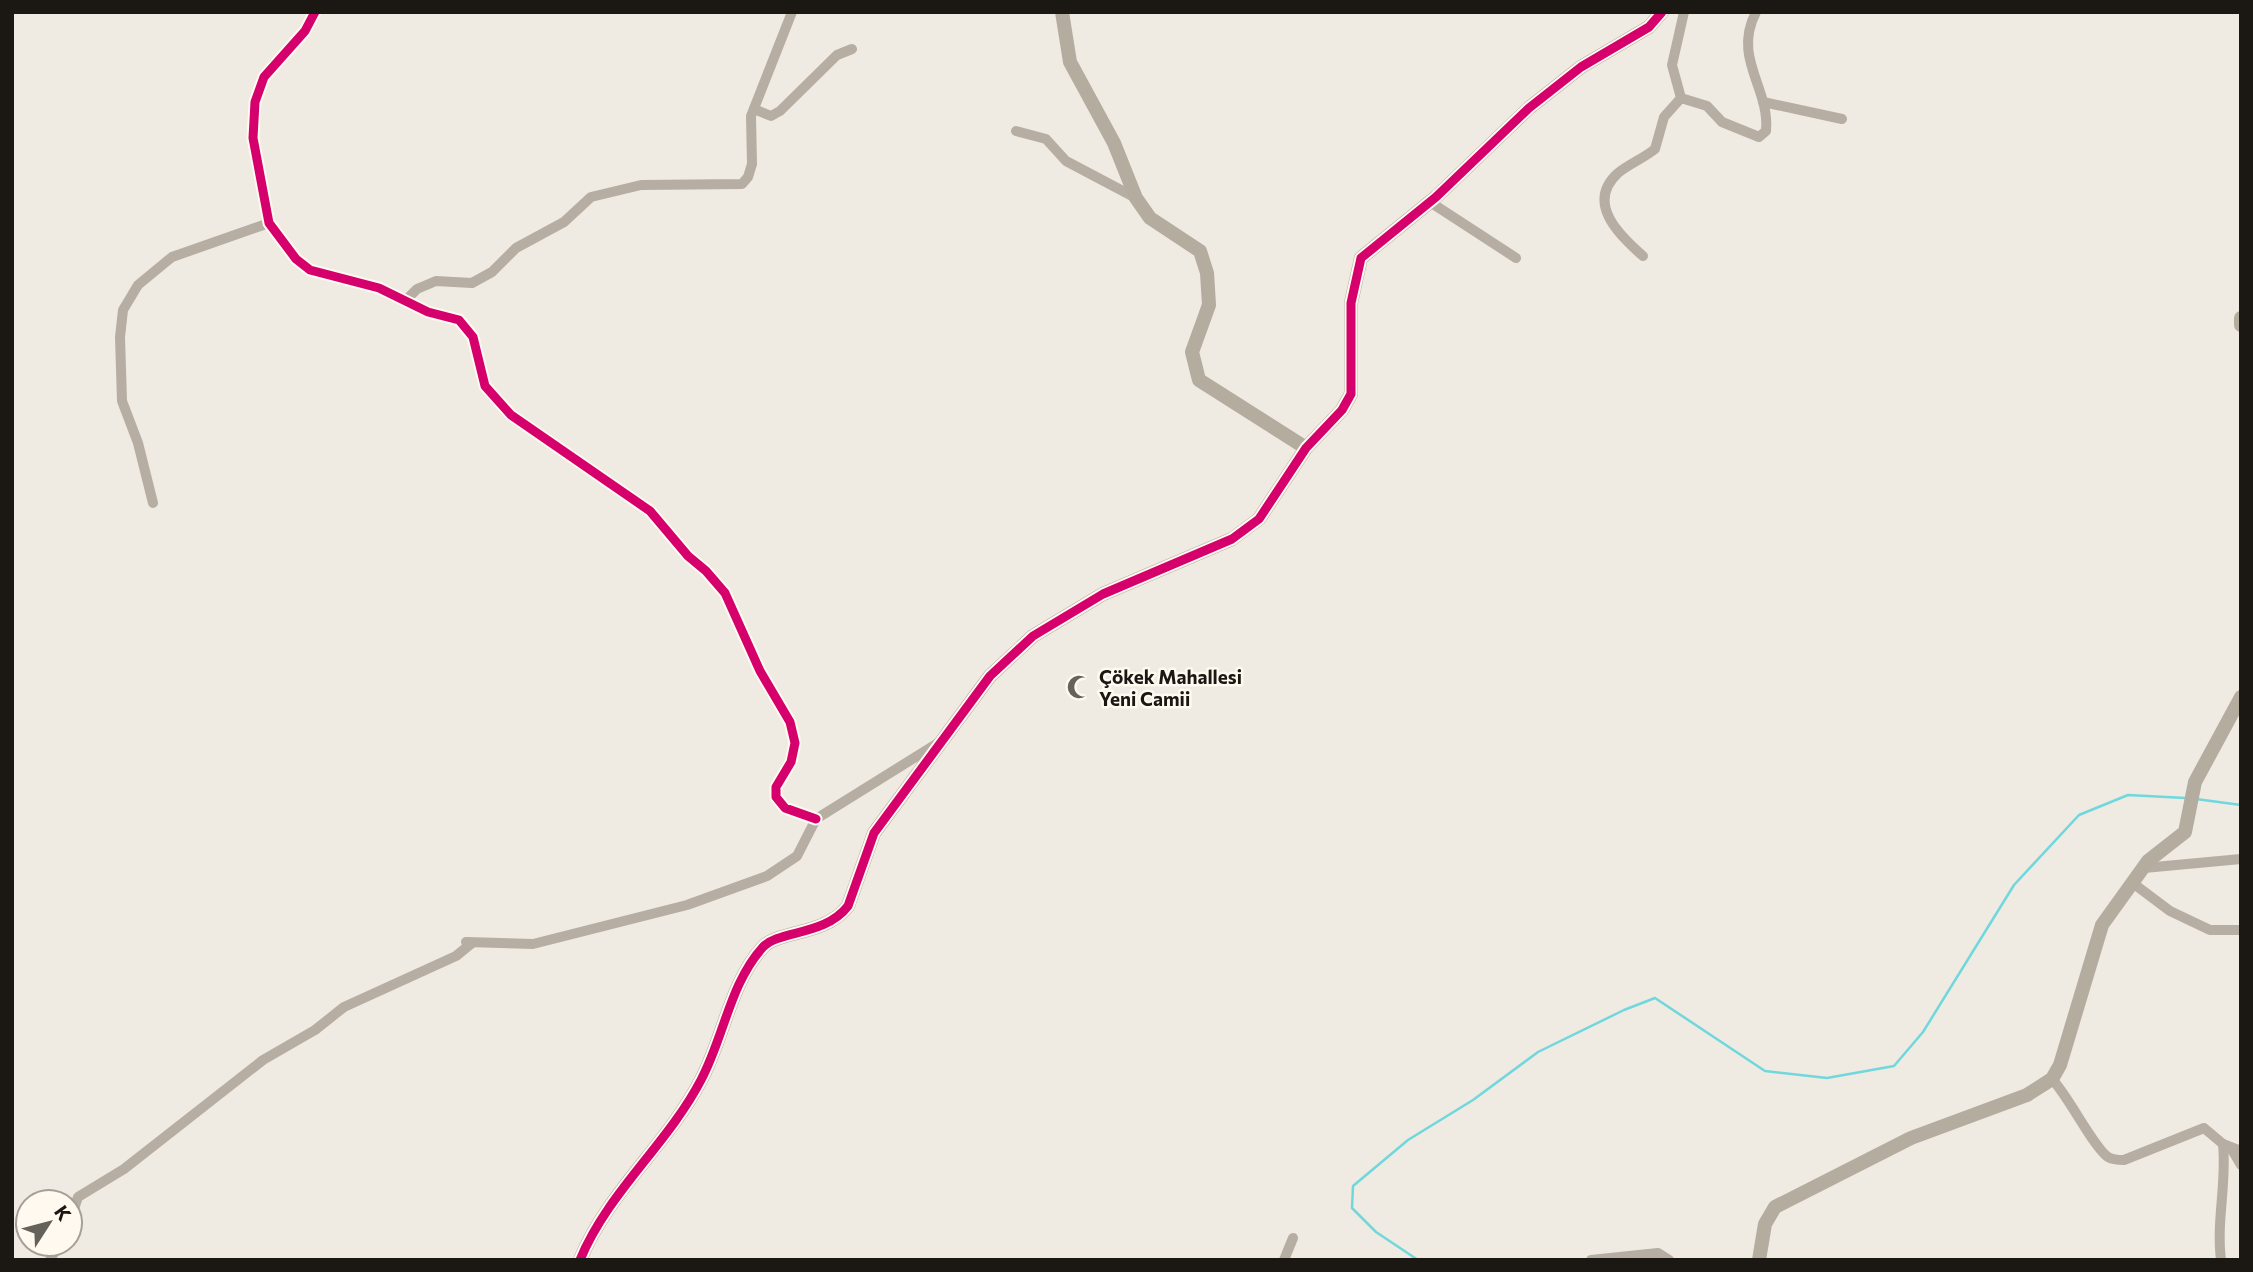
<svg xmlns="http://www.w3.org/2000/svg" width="2253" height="1272" font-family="Commissioner,sans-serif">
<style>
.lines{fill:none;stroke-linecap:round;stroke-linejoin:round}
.stream{stroke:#70d8dd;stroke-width:2.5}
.street{stroke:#b6aea2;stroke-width:10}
.secondary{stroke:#b4ac9f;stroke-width:14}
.cycleway-casing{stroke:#fff9f0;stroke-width:13}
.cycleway{stroke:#d6006c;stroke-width:9}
.labels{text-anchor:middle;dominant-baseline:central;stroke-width:5;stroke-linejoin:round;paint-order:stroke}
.poi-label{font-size:19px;font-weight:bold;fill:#1b1813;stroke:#fff9f0;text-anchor:start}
</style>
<rect width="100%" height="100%" fill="#efeae2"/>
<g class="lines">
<g class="stream">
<path d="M 2196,799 L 2241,805"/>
<path d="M 1418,1260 L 1376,1232 L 1352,1208 L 1353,1186 L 1408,1140 L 1473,1100 L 1538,1052 L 1624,1010 L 1655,998 L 1765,1071 L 1827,1078 L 1894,1066 L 1923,1032 L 2014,885 L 2079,815 L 2128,795 L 2185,798"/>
</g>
<g class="street">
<path d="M 315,12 L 305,31 L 264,77 L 255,102 L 253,138 L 269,223 L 296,259 L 310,270 L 379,288 L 428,312 L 459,320 L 473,337 L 485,386 L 511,415 L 650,511 L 688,556 L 706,571 L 725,593 L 760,671 L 790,722 L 795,743 L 791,762 L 776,787 L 776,797 L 785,808 L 816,819"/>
<path d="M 1684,12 L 1672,65 L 1681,98 L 1707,106 L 1722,122 L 1759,137 L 1766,131 C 1770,87 1732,59 1756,12"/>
<path d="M 1763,102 L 1842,119"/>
<path d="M 754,109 L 771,116 L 780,111 L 837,55 L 852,49"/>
<path d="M 1016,131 L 1046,139 L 1066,161 L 1136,198"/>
<path d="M 1430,202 L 1516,258"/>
<path d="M 1643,256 C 1620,236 1585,203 1618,173 C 1629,164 1644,158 1655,149 L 1664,117 L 1681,98"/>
<path d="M 405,301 L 417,289 L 436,281 L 472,283 L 492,272 L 516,248 L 564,222 L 591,197 L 641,185 L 742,184 L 748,177 L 752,164 L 751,116 L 792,12"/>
<path d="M 153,503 L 138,443 L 122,401 L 120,337 L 123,310 L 138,285 L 172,257 L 269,223"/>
<path d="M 2144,868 L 2241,859"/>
<path d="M 2134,884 L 2170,911 L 2210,930 L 2241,930"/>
<path d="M 466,942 L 533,944 L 687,905 L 767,876 L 797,856 L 816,819 L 938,743"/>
<path d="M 2052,1079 C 2069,1097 2094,1148 2108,1157 C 2113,1160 2118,1160 2124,1160 L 2204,1128 L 2223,1144 L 2241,1151"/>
<path d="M 2231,1148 L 2241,1165"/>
<path d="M 70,1221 L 78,1197 L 124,1169 L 263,1060 L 315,1030 L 344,1007 L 456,956 L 472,943"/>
<path d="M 50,1260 L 59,1244"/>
<path d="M 1284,1260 L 1293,1238"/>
<path d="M 1591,1260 L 1658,1253 L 1669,1260"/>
<path d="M 2221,1260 C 2216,1221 2227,1183 2223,1144"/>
</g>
<g class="secondary">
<path d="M 1062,12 L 1070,62 L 1114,143 L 1136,198 L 1150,218 L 1200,251 L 1207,273 L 1209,305 L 1192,352 L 1199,380 L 1306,448"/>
<path d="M 2241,318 L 2241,325"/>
<path d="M 580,1260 C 608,1192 667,1145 701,1080 C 724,1037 730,983 763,947 C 779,930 825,936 848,906 L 874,833 L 990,676 L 1033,636 L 1103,594 L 1232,539 L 1259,519 L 1306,448 L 1342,410 L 1351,394 L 1351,303 L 1361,258 L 1436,197 L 1529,108 L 1581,67 L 1649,27 L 1662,12"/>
<path d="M 1759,1260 L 1765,1224 L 1775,1207 L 1911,1138 L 2027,1095 L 2052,1079 L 2060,1065 L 2102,925 L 2148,861 L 2185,832 L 2195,782 L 2241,697"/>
</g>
<g class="cycleway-casing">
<g id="cycleway">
<path d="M 315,12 L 305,31 L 264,77 L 255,102 L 253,138 L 269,223 L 296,259 L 310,270 L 379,288 L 428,312 L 459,320 L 473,337 L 485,386 L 511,415 L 650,511 L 688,556 L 706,571 L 725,593 L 760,671 L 790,722 L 795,743 L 791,762 L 776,787 L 776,797 L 785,808 L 816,819"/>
<path d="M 580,1260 C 608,1192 667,1145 701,1080 C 724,1037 730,983 763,947 C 779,930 825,936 848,906 L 874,833 L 990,676 L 1033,636 L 1103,594 L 1232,539 L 1259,519 L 1306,448 L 1342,410 L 1351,394 L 1351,303 L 1361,258 L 1436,197 L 1529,108 L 1581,67 L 1649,27 L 1662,12"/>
</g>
</g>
<use href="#cycleway" class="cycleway"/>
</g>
<defs>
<g id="mosque-bare" transform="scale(1.89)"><path d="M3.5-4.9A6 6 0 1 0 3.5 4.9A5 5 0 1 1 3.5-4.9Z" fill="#65625b" stroke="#fff9f0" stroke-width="2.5" paint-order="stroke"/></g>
</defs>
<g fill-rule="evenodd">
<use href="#mosque-bare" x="1079" y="687"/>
</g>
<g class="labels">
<g class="poi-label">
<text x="1099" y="676">Çökek Mahallesi<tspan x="1099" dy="22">Yeni Camii</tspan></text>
</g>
</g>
<rect width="2253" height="1272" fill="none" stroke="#1b1813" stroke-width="28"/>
<g transform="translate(49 1223) rotate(54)"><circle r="33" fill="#fff9f0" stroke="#a49f98" stroke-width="2"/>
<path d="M0-5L12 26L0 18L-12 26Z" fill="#65625b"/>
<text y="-10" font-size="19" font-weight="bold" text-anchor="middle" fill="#1b1813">K</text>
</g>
</svg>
